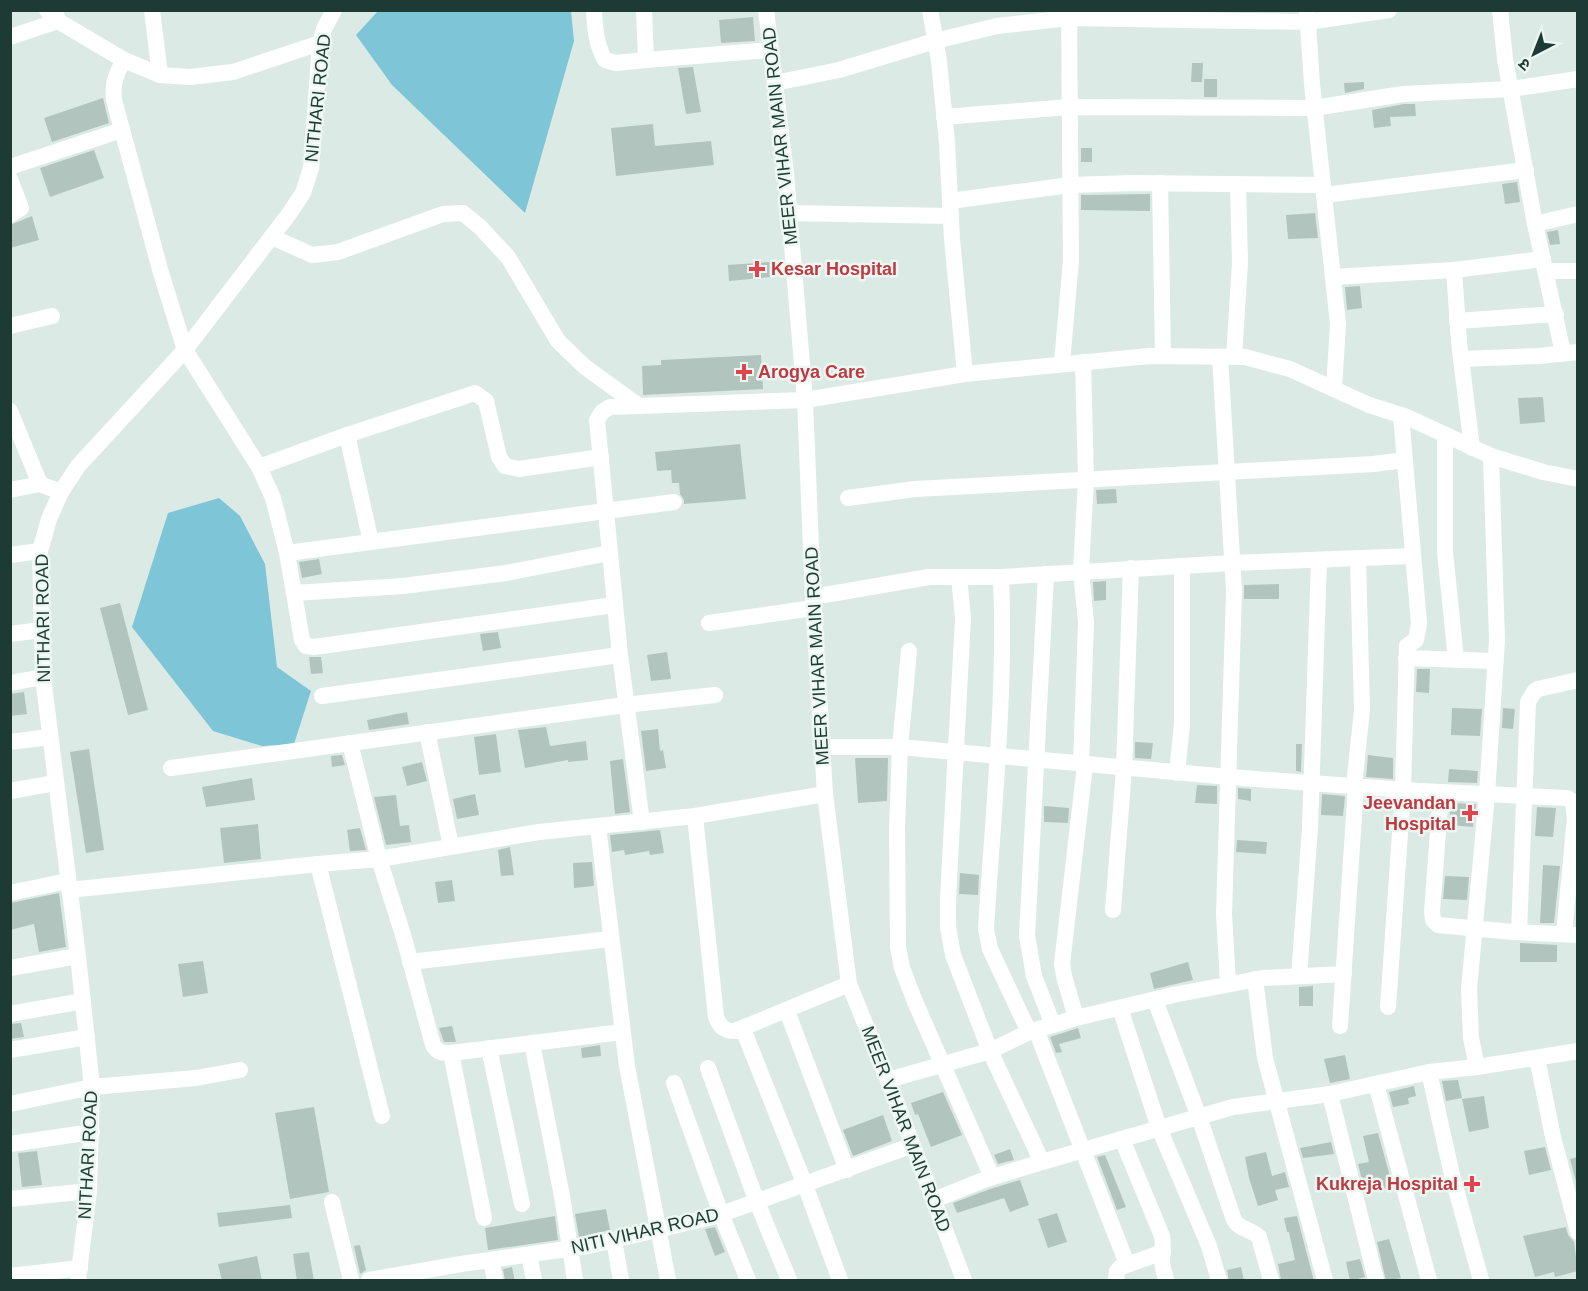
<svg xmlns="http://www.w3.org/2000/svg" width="1588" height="1291" font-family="Arial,'Noto Sans Devanagari',sans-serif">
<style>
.water{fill:#7dc5d7}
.building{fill:#b1c5be}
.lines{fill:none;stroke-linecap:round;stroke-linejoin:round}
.minor{stroke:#fff;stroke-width:16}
.health-dot{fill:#e0444e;stroke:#edf7f2;stroke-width:2}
.labels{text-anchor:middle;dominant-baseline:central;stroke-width:5;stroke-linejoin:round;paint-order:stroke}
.street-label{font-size:18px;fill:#1d3b34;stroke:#edf7f2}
.health-label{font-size:18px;font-weight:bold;fill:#be3a42;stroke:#edf7f2;text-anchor:start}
</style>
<rect width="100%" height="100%" fill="#dceae5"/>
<g class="water">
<path d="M 378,11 L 571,11 L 574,41 L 525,213 L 392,85 L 356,35 Z"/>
<path d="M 219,498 L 240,516 L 265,564 L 277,667 L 311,691 L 294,744 L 262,746 L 213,731 L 132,627 L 168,513 Z"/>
</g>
<g class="building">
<path d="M 753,17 L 755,41 L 721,43 L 719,20 Z"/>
<path d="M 1192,63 L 1203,63 L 1202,82 L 1191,82 Z"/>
<path d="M 693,67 L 701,112 L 686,114 L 678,68 Z"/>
<rect x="1204" y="79" width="13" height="18"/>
<path d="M 1364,82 L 1364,89 L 1345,93 L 1344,83 Z"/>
<path d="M 103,98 L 109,123 L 52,142 L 44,118 Z"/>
<path d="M 1404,104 L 1415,104 L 1416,116 L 1390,117 L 1391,126 L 1374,128 L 1372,110 Z"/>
<path d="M 653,124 L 655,146 L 711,141 L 714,165 L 616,176 L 611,128 Z"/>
<rect x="1081" y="148" width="11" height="14"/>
<path d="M 94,150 L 104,178 L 50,197 L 40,168 Z"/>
<path d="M 1517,182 L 1520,202 L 1505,204 L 1502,184 Z"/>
<path d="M 1150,194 L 1150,211 L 1081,210 L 1081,195 Z"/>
<path d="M 1315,213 L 1318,238 L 1288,239 L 1286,215 Z"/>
<path d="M 32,216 L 39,240 L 10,248 L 10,225 Z"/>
<path d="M 1558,230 L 1560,244 L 1550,245 L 1547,232 Z"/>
<path d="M 770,262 L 771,277 L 729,281 L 728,265 Z"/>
<path d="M 1360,286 L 1362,308 L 1347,310 L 1345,287 Z"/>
<path d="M 761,355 L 763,389 L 643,395 L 642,366 L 661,365 L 661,360 Z"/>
<path d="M 1543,397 L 1545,422 L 1520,424 L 1518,398 Z"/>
<path d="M 740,444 L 746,499 L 684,504 L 684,500 L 680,494 L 679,483 L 672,483 L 671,470 L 657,471 L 655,452 Z"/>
<path d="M 1116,489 L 1117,503 L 1097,504 L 1096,490 Z"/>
<path d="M 319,559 L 322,574 L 302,578 L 299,562 Z"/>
<path d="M 1106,581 L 1106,600 L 1094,601 L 1093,582 Z"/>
<path d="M 1279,584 L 1279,599 L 1244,599 L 1244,585 Z"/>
<path d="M 120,603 L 148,710 L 128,715 L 100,608 Z"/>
<path d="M 498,632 L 501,648 L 483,651 L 480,634 Z"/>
<path d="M 667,652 L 671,679 L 651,681 L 647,655 Z"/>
<path d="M 309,657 L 321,657 L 323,673 L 311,674 Z"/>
<path d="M 1417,669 L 1430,669 L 1429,693 L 1416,692 Z"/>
<path d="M 24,692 L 27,714 L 10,716 L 10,694 Z"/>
<path d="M 1452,708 L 1482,709 L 1480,736 L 1451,735 Z"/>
<path d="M 1503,708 L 1515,709 L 1513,729 L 1502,728 Z"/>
<path d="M 407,712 L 409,724 L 369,730 L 367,720 Z"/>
<path d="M 546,727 L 550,746 L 586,741 L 588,760 L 568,762 L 568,760 L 525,768 L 518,730 Z"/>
<path d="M 658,729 L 660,751 L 663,750 L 666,768 L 646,771 L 641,731 Z"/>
<path d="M 496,734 L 501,772 L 479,775 L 474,737 Z"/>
<path d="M 1135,742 L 1153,743 L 1151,759 L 1135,758 Z"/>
<path d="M 1296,744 L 1302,744 L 1301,772 L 1296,771 Z"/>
<path d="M 89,749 L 104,850 L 86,853 L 70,752 Z"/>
<path d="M 342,755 L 345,765 L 332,767 L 331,756 Z"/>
<path d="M 1368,755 L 1393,758 L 1393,779 L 1366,777 Z"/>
<path d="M 855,758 L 888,758 L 887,801 L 858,803 Z"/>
<path d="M 623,759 L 630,812 L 615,814 L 610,761 Z"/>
<path d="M 422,762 L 427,781 L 407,786 L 402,767 Z"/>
<path d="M 1449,769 L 1478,771 L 1477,783 L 1448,782 Z"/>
<path d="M 252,778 L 255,800 L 206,807 L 202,787 Z"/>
<path d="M 1197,785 L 1217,786 L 1217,804 L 1195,803 Z"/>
<path d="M 1238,788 L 1251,789 L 1251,801 L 1238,799 Z"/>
<path d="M 475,794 L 479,815 L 457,819 L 453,799 Z"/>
<path d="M 1322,794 L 1345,796 L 1343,816 L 1321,815 Z"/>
<path d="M 396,795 L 400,826 L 409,825 L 411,842 L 386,845 L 374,797 Z"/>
<path d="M 1451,803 L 1476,804 L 1473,827 L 1449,825 Z"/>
<path d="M 1044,806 L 1069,808 L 1068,823 L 1044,822 Z"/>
<path d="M 1537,807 L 1556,808 L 1553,837 L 1535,836 Z"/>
<path d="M 258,824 L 261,859 L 224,863 L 220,828 Z"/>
<path d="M 360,828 L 366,850 L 350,851 L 347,830 Z"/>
<path d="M 660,830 L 664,853 L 650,855 L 649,851 L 625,855 L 624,850 L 612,852 L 610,835 Z"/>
<path d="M 1237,840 L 1267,842 L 1266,854 L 1236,852 Z"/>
<path d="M 510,847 L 514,875 L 501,876 L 498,850 Z"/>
<path d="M 592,862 L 594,886 L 574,888 L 573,863 Z"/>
<path d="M 1543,865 L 1560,866 L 1554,923 L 1540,923 Z"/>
<path d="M 960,873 L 979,875 L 978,895 L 959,894 Z"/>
<path d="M 1445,876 L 1469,877 L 1467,900 L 1443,899 Z"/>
<path d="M 452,880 L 455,901 L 438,903 L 435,882 Z"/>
<path d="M 59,893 L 66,947 L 39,952 L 34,924 L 10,930 L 10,903 Z"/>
<path d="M 1520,943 L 1557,945 L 1557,962 L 1520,962 Z"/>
<path d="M 203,961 L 208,993 L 183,997 L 178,964 Z"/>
<path d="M 1188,962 L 1193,980 L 1154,989 L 1150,973 Z"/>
<path d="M 1313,986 L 1313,1006 L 1299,1006 L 1299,987 Z"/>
<path d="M 21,1023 L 24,1037 L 10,1039 L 10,1024 Z"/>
<path d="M 452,1026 L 456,1042 L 444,1042 L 439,1028 Z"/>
<path d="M 1078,1028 L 1081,1038 L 1059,1044 L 1062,1052 L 1056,1053 L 1050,1037 Z"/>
<path d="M 600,1045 L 601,1056 L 582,1058 L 581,1048 Z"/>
<path d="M 1345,1055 L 1350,1079 L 1330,1083 L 1324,1059 Z"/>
<path d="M 1458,1080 L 1462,1098 L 1446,1101 L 1442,1081 Z"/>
<path d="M 1414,1086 L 1416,1096 L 1408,1098 L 1409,1104 L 1393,1107 L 1389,1092 Z"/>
<path d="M 943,1092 L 962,1135 L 931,1147 L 918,1114 L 915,1115 L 911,1103 Z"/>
<path d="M 1484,1096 L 1489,1128 L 1469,1132 L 1462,1099 Z"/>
<path d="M 314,1107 L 329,1192 L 290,1199 L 275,1113 Z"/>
<path d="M 883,1115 L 892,1141 L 853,1156 L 843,1130 Z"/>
<path d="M 1378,1133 L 1393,1187 L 1380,1190 L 1377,1180 L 1363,1184 L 1358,1164 L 1369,1162 L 1363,1136 Z"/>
<path d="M 1331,1142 L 1334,1154 L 1303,1158 L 1300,1148 Z"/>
<path d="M 1545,1147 L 1551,1170 L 1529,1175 L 1524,1151 Z"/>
<path d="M 1010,1149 L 1014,1160 L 998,1164 L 994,1155 Z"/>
<path d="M 37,1151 L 42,1185 L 22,1187 L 18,1153 Z"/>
<path d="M 1266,1152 L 1272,1176 L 1285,1172 L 1289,1187 L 1275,1190 L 1278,1200 L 1258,1206 L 1249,1178 L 1245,1157 Z"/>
<path d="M 1105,1155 L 1126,1207 L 1117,1210 L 1097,1157 Z"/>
<path d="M 1578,1157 L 1578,1189 L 1570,1159 Z"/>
<path d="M 1020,1180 L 1029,1205 L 1010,1212 L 1004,1198 L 957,1213 L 953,1203 L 990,1189 Z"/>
<path d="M 290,1205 L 292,1218 L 219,1227 L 217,1213 Z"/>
<path d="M 606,1209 L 610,1230 L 579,1237 L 575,1214 Z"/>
<path d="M 1057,1213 L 1067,1242 L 1048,1248 L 1038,1219 Z"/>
<path d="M 555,1216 L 558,1240 L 488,1250 L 485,1228 Z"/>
<path d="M 1297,1216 L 1314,1281 L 1281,1280 L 1278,1264 L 1295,1260 L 1289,1232 L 1287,1232 L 1284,1218 Z"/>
<path d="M 715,1227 L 725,1252 L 715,1256 L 705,1229 Z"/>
<path d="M 1566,1227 L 1568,1235 L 1574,1242 L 1578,1271 L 1555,1277 L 1554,1272 L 1535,1277 L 1523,1236 Z"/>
<path d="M 1389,1239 L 1401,1278 L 1386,1281 L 1377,1242 Z"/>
<path d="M 360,1245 L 366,1270 L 360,1274 L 354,1246 Z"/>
<path d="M 309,1252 L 314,1281 L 297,1281 L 293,1254 Z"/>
<path d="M 257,1256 L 262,1281 L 222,1281 L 218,1264 Z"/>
<path d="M 1360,1259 L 1365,1277 L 1350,1281 L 1346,1262 Z"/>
<path d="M 512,1267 L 515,1281 L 505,1281 L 503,1269 Z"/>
<path d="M 1241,1267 L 1244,1281 L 1229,1281 L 1227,1270 Z"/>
</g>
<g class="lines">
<g class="minor">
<path d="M 47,10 L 58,21 L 124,60 L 160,75 L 190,77 L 233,72 L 320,43"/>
<path d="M 152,10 L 160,75"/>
<path d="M 594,10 C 595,29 596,44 605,60 L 616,63 L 646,60"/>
<path d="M 644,10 L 646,60 L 771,50"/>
<path d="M 766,10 L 786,174 L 805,400 L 813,597 L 825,794 L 849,984 L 888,1080 L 964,1280"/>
<path d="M 930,10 L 939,61 L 947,143 L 952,239 L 965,374"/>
<path d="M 1307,10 L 1312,84 L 1338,324 L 1334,389"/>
<path d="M 1500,10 L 1505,59 L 1535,224 L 1563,353"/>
<path d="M 10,37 L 58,21 L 56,14"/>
<path d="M 124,60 C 116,74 112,84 114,100 L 161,273 L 185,350 L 259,467 L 273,498 L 287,553 L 302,640 L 306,646 L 314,647 L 614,605"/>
<path d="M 775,83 L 839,70 L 935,41 L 997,26 L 1069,18 L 1308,22 L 1389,10"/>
<path d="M 944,117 L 1069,107 L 1314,108 L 1403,94 L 1511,89 L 1578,79"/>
<path d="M 10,167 L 122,130"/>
<path d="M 10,179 L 21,208 L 10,215"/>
<path d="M 1160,183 L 1163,356"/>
<path d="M 1324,195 L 1526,170"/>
<path d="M 950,201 L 1070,185 L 1132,183 L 1323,185"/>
<path d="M 789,213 L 951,216"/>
<path d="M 1535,224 L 1578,214"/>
<path d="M 272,237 L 312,255 L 338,252 L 443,214 L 463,213 L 480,227 L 508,257 L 558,341 L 585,367 L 639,406"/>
<path d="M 1454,270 L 1459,342 L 1472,448"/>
<path d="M 1546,271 L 1578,271"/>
<path d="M 1333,277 L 1454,270 L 1543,259"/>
<path d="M 1457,321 L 1556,314"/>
<path d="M 10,326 L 52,316"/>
<path d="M 1220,357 L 1234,591 L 1224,914 L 1228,984"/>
<path d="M 1234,357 L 1240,263 L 1238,184"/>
<path d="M 1461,359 L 1539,356 L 1578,352"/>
<path d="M 1062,363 L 1071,260 L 1069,10"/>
<path d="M 10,411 L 40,484 L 61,492"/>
<path d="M 347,435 L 371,542"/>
<path d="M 1445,435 L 1445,552 L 1456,659"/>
<path d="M 259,467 L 347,435 L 475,393 L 486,401 L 499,457 L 505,466 L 519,469 L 601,457"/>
<path d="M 10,490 L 40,484"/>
<path d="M 848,498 L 915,489 L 1374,464 L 1404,460"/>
<path d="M 287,553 L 674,502"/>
<path d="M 10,555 L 40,551"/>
<path d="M 1046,574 L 1027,936 L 1034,976 L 1053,1025"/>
<path d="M 959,577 L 963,618 L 948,899 L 948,927 L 953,955 L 990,1051 L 1042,1162"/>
<path d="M 1001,577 C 1006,694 993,812 986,929 L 990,949 L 1029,1032"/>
<path d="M 294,593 L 403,586 L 506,573 L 609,553"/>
<path d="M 813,597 L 929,577 L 1001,577 L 1232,563 L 1412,556"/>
<path d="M 709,623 L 813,608"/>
<path d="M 10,634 L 41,630"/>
<path d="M 909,651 L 900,747 L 897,828 L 898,947 L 902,968 L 916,1004 L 992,1177"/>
<path d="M 1406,658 L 1495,661"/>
<path d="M 10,683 L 43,677"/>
<path d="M 322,696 L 620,655"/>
<path d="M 427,732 L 451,846"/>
<path d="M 10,742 L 49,737"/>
<path d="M 350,743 L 379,859 L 404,938 L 433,1045 C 438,1053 442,1053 451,1053 L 622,1032"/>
<path d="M 822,747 L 900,747 L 1229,777 L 1419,791 L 1567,798 L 1573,802 L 1575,818 L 1564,934"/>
<path d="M 1081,765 L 1086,622 L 1081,571 L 1086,479 L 1083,362"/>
<path d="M 171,768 L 625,705 L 715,695"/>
<path d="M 1177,773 L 1182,724 L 1182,566"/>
<path d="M 1354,786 L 1362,710 L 1358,559"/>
<path d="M 10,791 L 55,783"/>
<path d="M 1441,792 L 1432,912 L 1433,920 L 1438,925 L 1513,932 L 1578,935"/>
<path d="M 695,816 L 716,1017 C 720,1027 724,1031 735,1031 L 849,984"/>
<path d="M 642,822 L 620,655 L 597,420 L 602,412 L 610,407 L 805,400 L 965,374 L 1149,356 L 1245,357 L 1290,369 L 1369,405 L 1407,417 L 1491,456 L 1543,472 L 1578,479"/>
<path d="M 598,827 L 627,1066 L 668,1280"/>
<path d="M 318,864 L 382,1116"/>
<path d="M 69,890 L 318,864 L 379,859 L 539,832 L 695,816 L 825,794"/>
<path d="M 10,893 L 67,881"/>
<path d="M 1113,910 L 1124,769 L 1131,568"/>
<path d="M 1519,932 L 1528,702 L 1534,692 L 1538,689 L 1578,680"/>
<path d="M 410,962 L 610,939"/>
<path d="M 10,968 L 78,956"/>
<path d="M 1299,976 L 1310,828 L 1319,561"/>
<path d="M 1255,979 L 1265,1058 L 1325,1280"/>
<path d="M 1155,1000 L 1199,1117 L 1234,1220 C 1240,1230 1251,1229 1259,1237 L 1271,1280"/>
<path d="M 1388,1007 L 1403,790 L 1407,646 L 1416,640 L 1419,623 L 1401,415"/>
<path d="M 1120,1008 L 1159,1128 L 1209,1246 L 1219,1280"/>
<path d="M 787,1011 L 847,1170"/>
<path d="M 10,1014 L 83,1001"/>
<path d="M 1076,1018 L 1064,976 L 1062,964 L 1085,765"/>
<path d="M 1340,1026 L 1356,786"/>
<path d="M 743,1029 L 805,1185 L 840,1280"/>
<path d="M 1036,1030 L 1127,1264"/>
<path d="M 532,1043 L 562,1196 L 575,1280"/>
<path d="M 489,1048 L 522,1204"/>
<path d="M 10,1050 L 87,1037"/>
<path d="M 451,1053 L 484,1218"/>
<path d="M 1537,1058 L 1553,1137 L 1578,1232"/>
<path d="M 1477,1067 L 1471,1038 L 1469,989 L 1487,794 L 1497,640 L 1491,456"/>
<path d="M 708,1068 L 757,1202 L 789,1280"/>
<path d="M 1429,1072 L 1452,1175 L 1481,1280"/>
<path d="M 888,1080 L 990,1051 L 1029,1032 L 1076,1018 L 1173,995 L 1263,978 L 1344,974"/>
<path d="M 674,1083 L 721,1214 L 748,1280"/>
<path d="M 1376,1084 L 1429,1280"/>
<path d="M 1330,1094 L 1376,1280"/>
<path d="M 10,1104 L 92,1087 L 196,1078 L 240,1070"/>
<path d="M 1122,1139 L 1162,1236 C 1164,1245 1162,1251 1162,1261 C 1162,1267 1165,1274 1166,1280"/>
<path d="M 10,1144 L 92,1132"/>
<path d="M 10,1199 L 89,1191"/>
<path d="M 934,1200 L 986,1179 L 1042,1162 L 1233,1107 L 1330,1094 L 1429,1072 L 1477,1067 L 1578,1051"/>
<path d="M 332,1202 L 351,1280"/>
<path d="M 614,1240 L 621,1280"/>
<path d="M 529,1255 L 534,1280"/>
<path d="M 491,1260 L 495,1280"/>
<path d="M 10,1276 L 80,1268"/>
<path d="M 78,1280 L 89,1191 L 92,1087 L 78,956 L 43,677 L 40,551 L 49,519 L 61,492 L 78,466 L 185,350 L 289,214 L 303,193 L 311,168 L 320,43 L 324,29 L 334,10"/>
<path d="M 369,1280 L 461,1264 L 588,1246 L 716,1216 L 913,1145"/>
<path d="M 1116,1280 L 1117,1271 L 1121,1267 L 1163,1252"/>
</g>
</g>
<g class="health-dot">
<path d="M754 260h6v6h6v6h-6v6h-6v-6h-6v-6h6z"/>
<path d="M741 363h6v6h6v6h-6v6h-6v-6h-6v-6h6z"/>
<path d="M1467 804h6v6h6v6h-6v6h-6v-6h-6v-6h6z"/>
<path d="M1469 1175h6v6h6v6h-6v6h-6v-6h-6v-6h6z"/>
</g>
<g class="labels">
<g class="street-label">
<text transform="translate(318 98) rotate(-84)">NITHARI ROAD</text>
<text transform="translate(780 136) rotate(-96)">MEER VIHAR MAIN ROAD</text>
<text transform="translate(43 618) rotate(-91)">NITHARI ROAD</text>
<text transform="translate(817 656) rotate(-93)">MEER VIHAR MAIN ROAD</text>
<text transform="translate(906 1129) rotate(69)">MEER VIHAR MAIN ROAD</text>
<text transform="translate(88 1155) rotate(-87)">NITHARI ROAD</text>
<text transform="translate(645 1231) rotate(-13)">NITI VIHAR ROAD</text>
</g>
<g class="health-label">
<text x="771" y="269">Kesar Hospital</text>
<text x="758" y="372">Arogya Care</text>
<text x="1456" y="803" text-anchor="end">Jeevandan<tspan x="1456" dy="21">Hospital</tspan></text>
<text x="1458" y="1184" text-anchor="end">Kukreja Hospital</text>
</g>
</g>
<rect width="1588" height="1291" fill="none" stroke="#1d3b34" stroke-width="24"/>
<g transform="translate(1534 54) rotate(222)" stroke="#edf7f2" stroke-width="4.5" paint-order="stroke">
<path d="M0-4.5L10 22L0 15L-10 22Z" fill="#1d3b34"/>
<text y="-9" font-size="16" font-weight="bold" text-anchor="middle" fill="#1d3b34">उ</text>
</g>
</svg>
